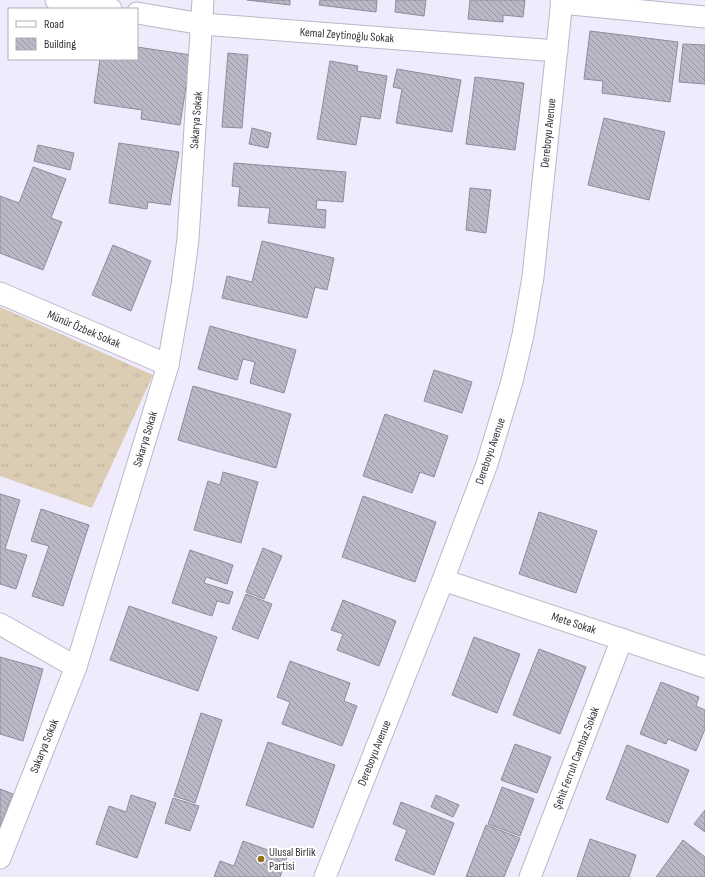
<svg xmlns="http://www.w3.org/2000/svg" width="705" height="877" font-family="'Sofia Sans Condensed',sans-serif">
<style>
.grass{fill:url(#grass-tufts)}
.building{fill:url(#building-back-hatch);stroke:#8f8b9a}
.lines{fill:none;stroke-linecap:round;stroke-linejoin:round}
.minor-casing{stroke:#bbb7c7;stroke-width:23}
.minor{stroke:#fff;stroke-width:21}
.poi-dot{fill:#936f16;stroke:#fff;stroke-width:1.5}
.labels{text-anchor:middle;stroke-width:4;stroke-linejoin:round;paint-order:stroke}
.street-label{font-size:12px;fill:#353339;stroke:#fff}
.poi-label{font-size:12px;fill:#353339;stroke:#fff;text-anchor:start}
</style>
<defs>
<pattern id="grass-tufts" width="24" height="20" patternUnits="userSpaceOnUse"><rect width="24" height="20" fill="#dbcdb3"/><path d="M3 7l-1-3M5 7V3M7 7l1-3M15 17l-1-3M17 17v-4M19 17l1-3" fill="none" stroke="#bdb09b"/></pattern>
<pattern id="building-back-hatch" width="6" height="6" patternUnits="userSpaceOnUse"><rect width="6" height="6" fill="#bbb8c7"/><path d="M-1 5l2 2M0 0l6 6M5-1l2 2" fill="none" stroke="#9996a3"/></pattern>
</defs>
<rect width="100%" height="100%" fill="#efebfc"/>
<polygon class="grass" points="0,307 153,375 92,508 0,476"/>
<g class="building">
<polygon points="247,0 290,0 290,5"/>
<polygon points="320,0 377,0 376,12 319,5"/>
<polygon points="396,0 426,0 424,16 395,12"/>
<polygon points="470,0 525,0 523,17 503,15 503,22 468,19"/>
<polygon points="590,31 678,42 670,102 602,93 603,81 584,79"/>
<polygon points="683,44 705,45 705,84 679,82"/>
<polygon points="137,47 191,55 180,125 141,119 142,110 94,103 100,59 137,59"/>
<polygon points="228,53 248,55 242,128 222,127"/>
<polygon points="330,61 358,66 357,71 387,76 380,119 361,116 356,145 317,139"/>
<polygon points="397,69 461,80 452,132 396,123 402,89 393,87"/>
<polygon points="475,77 524,83 515,150 466,144"/>
<polygon points="604,118 665,132 649,200 588,185"/>
<polygon points="252,128 271,133 268,148 249,144"/>
<polygon points="119,143 179,152 170,205 148,202 147,209 109,203"/>
<polygon points="38,145 74,153 70,170 34,161"/>
<polygon points="234,163 346,172 343,202 317,200 316,209 326,210 325,228 268,223 270,208 238,206 240,187 232,186"/>
<polygon points="33,167 66,179 51,218 62,222 43,270 0,253 0,196 19,203"/>
<polygon points="470,188 491,190 486,233 466,230"/>
<polygon points="262,241 334,258 327,290 315,287 307,318 222,298 227,276 252,282"/>
<polygon points="113,245 151,261 131,311 92,295"/>
<polygon points="210,326 296,350 284,393 250,383 255,362 243,359 237,380 198,369"/>
<polygon points="434,370 472,382 462,413 424,401"/>
<polygon points="193,386 291,414 276,468 178,440"/>
<polygon points="385,414 448,436 434,477 420,472 412,493 363,476"/>
<polygon points="223,472 258,482 241,543 194,530 208,481 220,485"/>
<polygon points="0,494 20,500 5,549 27,555 16,589 0,584"/>
<polygon points="363,496 436,522 415,582 342,557"/>
<polygon points="41,509 89,525 63,606 32,596 49,546 31,541"/>
<polygon points="539,512 597,531 576,593 519,574"/>
<polygon points="263,548 282,556 264,599 246,592"/>
<polygon points="190,550 233,565 227,584 206,577 204,583 233,592 229,604 217,601 212,616 172,603"/>
<polygon points="246,594 272,604 258,639 232,629"/>
<polygon points="343,600 396,621 379,666 337,650 343,634 331,630"/>
<polygon points="129,606 217,637 198,691 110,660"/>
<polygon points="474,637 520,654 497,713 452,695"/>
<polygon points="539,649 586,667 560,734 513,715"/>
<polygon points="0,657 43,669 23,741 0,734"/>
<polygon points="290,661 350,683 344,701 357,706 342,746 282,724 290,702 277,697"/>
<polygon points="661,682 699,697 696,706 705,710 705,729 696,751 668,739 666,744 640,734"/>
<polygon points="201,713 222,720 195,803 174,796"/>
<polygon points="268,742 335,765 313,828 246,805"/>
<polygon points="515,744 551,757 537,793 501,780"/>
<polygon points="627,745 689,770 668,823 606,799"/>
<polygon points="502,787 534,799 520,836 488,824"/>
<polygon points="0,789 13,794 0,827"/>
<polygon points="131,795 156,803 137,858 96,844 109,806 126,812"/>
<polygon points="436,795 459,805 453,817 431,807"/>
<polygon points="173,798 199,806 190,831 165,823"/>
<polygon points="401,802 454,823 434,875 395,860 407,830 393,824"/>
<polygon points="705,810 705,832 694,824"/>
<polygon points="486,825 520,838 504,877 466,877"/>
<polygon points="590,839 636,855 629,877 577,877"/>
<polygon points="683,840 705,857 705,877 656,877"/>
<polygon points="243,841 287,857 280,877 214,877 220,861 234,866"/>
</g>
<g class="lines">
<g class="minor-casing">
<g id="minor">
<polyline points="56,0 111,9"/>
<polyline points="561,3 705,17"/>
<polyline points="137,13 202,24 557,51"/>
<polyline points="0,293 168,365"/>
<polyline points="443,580 705,667"/>
<polyline points="0,624 76,667"/>
<polyline points="0,858 76,667 168,365 182,285 188,239 203,0"/>
<polyline points="325,877 443,580 487,464 512,381 523,335 533,277 562,0"/>
<polyline points="530,877 622,639"/>
</g>
</g>
<use href="#minor" class="minor"/>
</g>
<circle class="poi-dot" cx="261" cy="859" r="4"/>
<g class="labels">
<g class="street-label">
<text transform="translate(347 35) rotate(4)" y="4">Kemal Zeytinoğlu Sokak</text>
<text transform="translate(196 120) rotate(-86)" y="4">Sakarya Sokak</text>
<text transform="translate(548 133) rotate(-84)" y="4">Dereboyu Avenue</text>
<text transform="translate(84 329) rotate(23)" y="4">Münür Özbek Sokak</text>
<text transform="translate(145 439) rotate(-73)" y="4">Sakarya Sokak</text>
<text transform="translate(490 451) rotate(-71)" y="4">Dereboyu Avenue</text>
<text transform="translate(574 623) rotate(18)" y="4">Mete Sokak</text>
<text transform="translate(44 746) rotate(-68)" y="4">Sakarya Sokak</text>
<text transform="translate(374 753) rotate(-68)" y="4">Dereboyu Avenue</text>
<text transform="translate(576 758) rotate(-69)" y="4">Şehit Ferruh Cambaz Sokak</text>
</g>
<g class="poi-label">
<text x="269" y="856">Ulusal Birlik<tspan x="269" dy="14">Partisi</tspan></text>
</g>
</g>
<rect x="8" y="8" width="130" height="52" fill="#ffffff" stroke="#aeadb0"/>
<rect x="16" y="21" width="20" height="6" fill="#ffffff" stroke="#aeadb0"/>
<text x="44" y="28" font-size="12" fill="#353339">Road</text>
<rect x="16" y="38" width="20" height="12" fill="url(#building-back-hatch)" stroke="#aeadb0"/>
<text x="44" y="48" font-size="12" fill="#353339">Building</text>
</svg>
